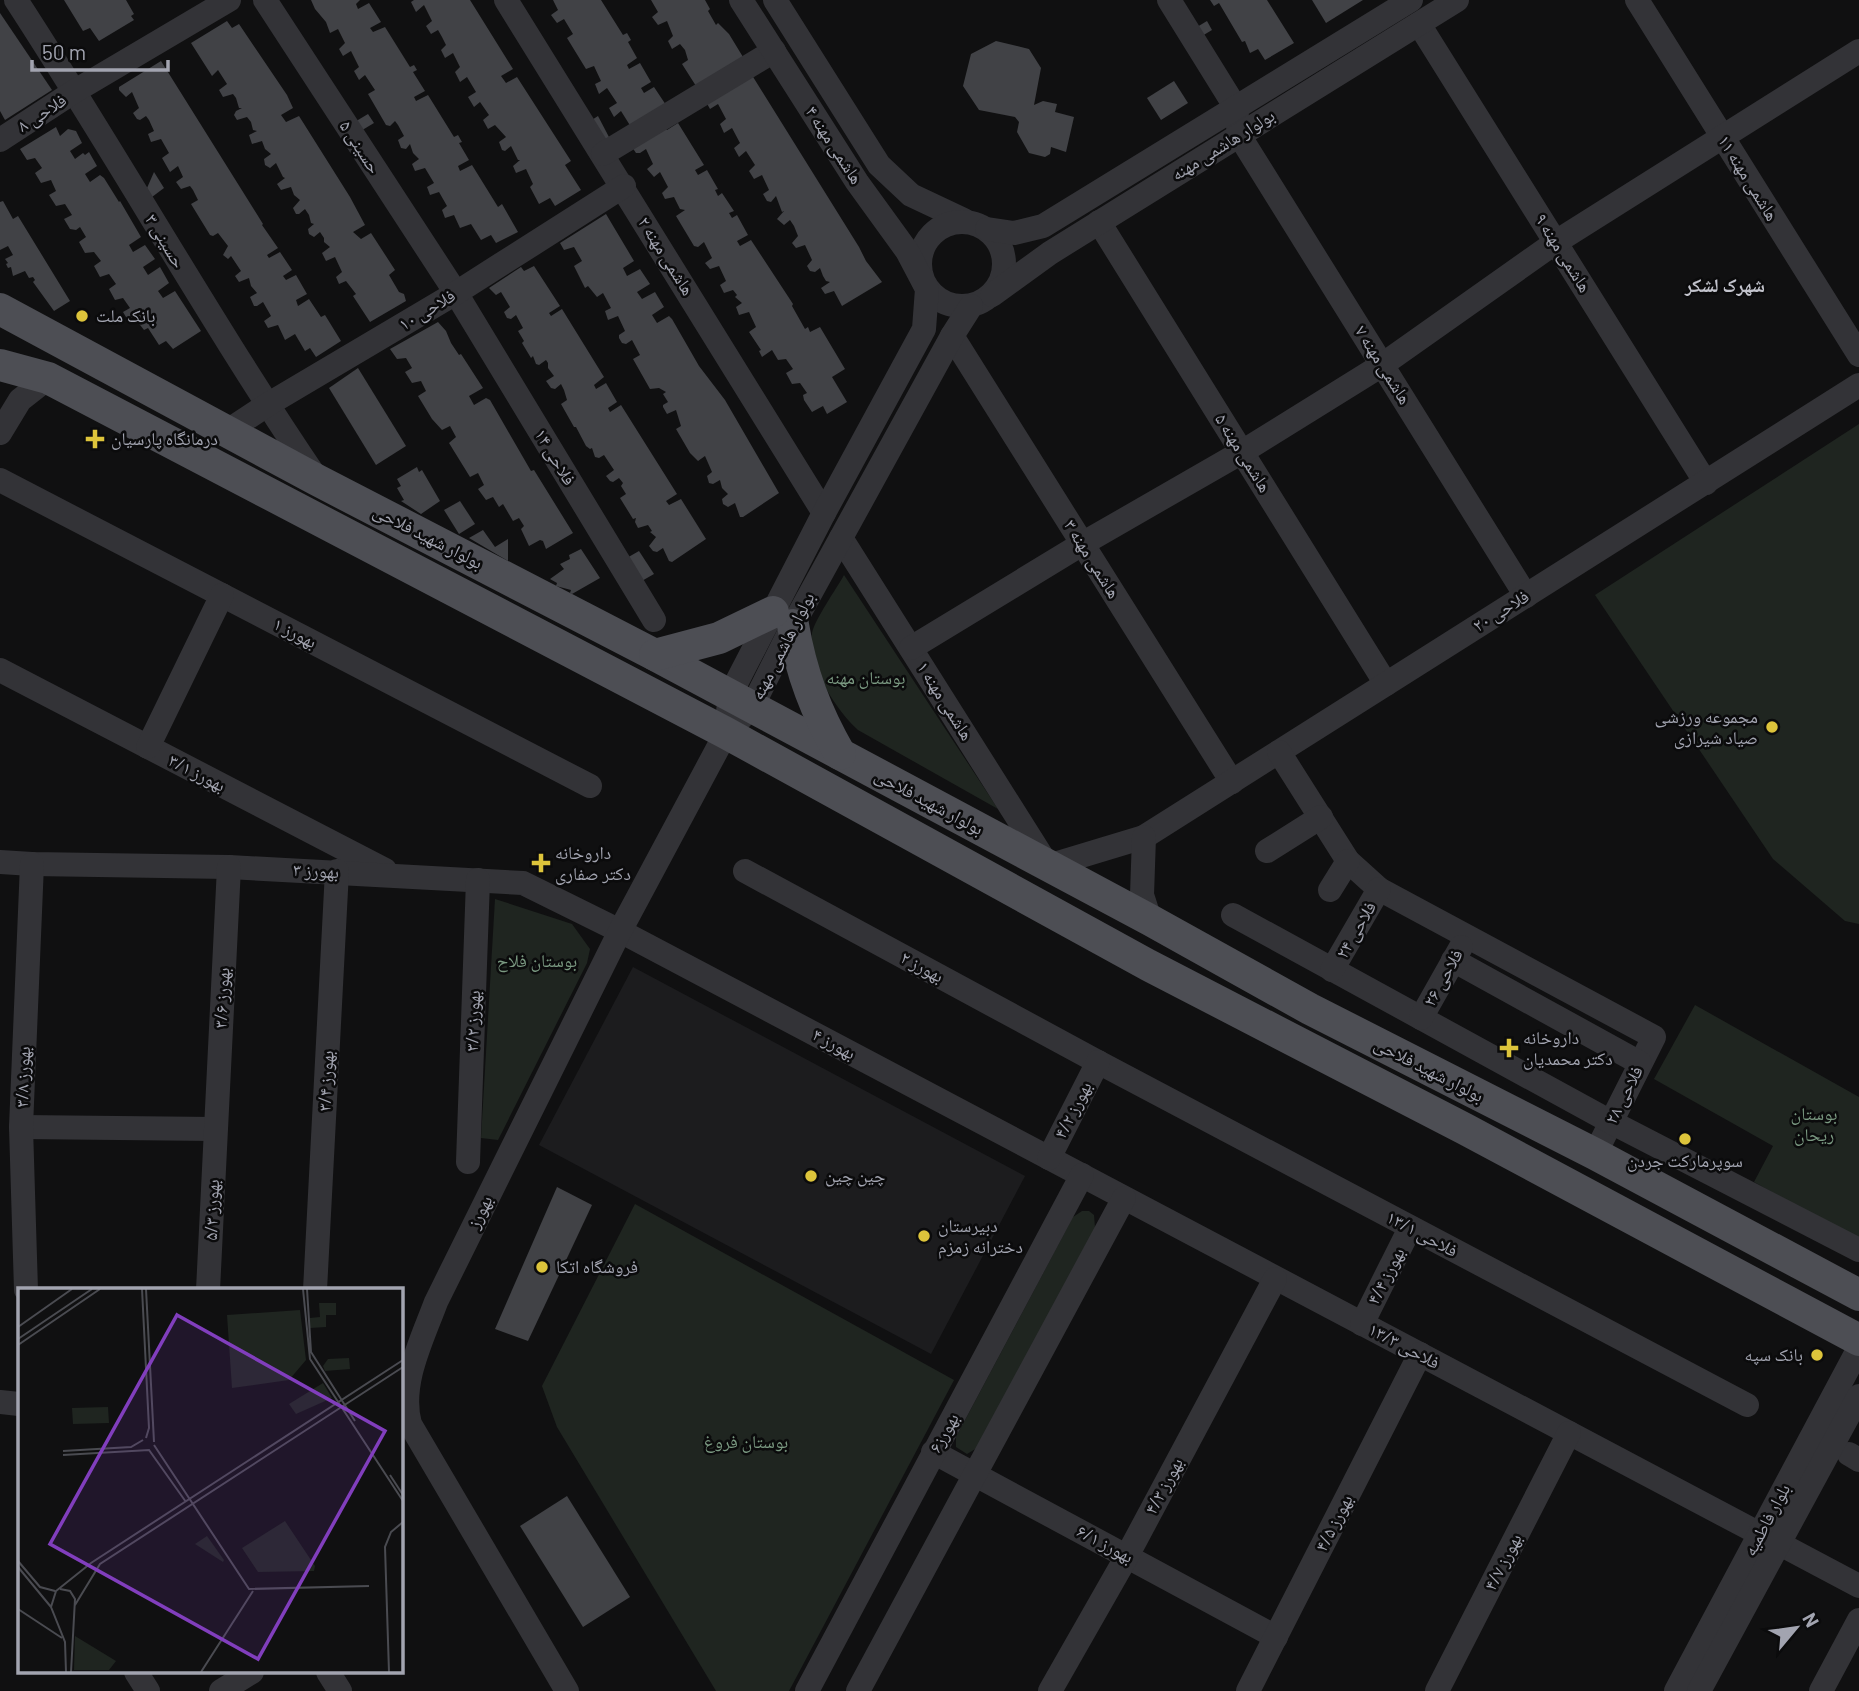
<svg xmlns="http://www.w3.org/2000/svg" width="1859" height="1691" font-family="Barlow,'Noto Naskh Arabic',sans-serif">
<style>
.built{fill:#1c1c1e}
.green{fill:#1f2520}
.building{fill:#414246}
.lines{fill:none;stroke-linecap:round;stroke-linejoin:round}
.minor{stroke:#333337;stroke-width:24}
.major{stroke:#4d4e54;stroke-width:32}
.poi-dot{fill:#ddc43b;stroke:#0b0b0c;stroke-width:2.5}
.labels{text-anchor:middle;stroke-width:5;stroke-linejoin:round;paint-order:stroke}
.street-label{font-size:18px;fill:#a2a4b0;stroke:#0b0b0c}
.poi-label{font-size:18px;fill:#a2a4b0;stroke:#0b0b0c;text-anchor:start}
.park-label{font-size:18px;fill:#7b9a82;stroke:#0b0b0c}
.neighbourhood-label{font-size:19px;font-weight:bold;fill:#c3c4cd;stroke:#0b0b0c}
.inset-road{fill:none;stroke:#4a4b51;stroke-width:2}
.view{fill:#813ebd;fill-opacity:0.15;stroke:#813ebd;stroke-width:3.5}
.inset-edge{fill:none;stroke:#a2a4b0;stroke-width:3.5}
</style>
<rect width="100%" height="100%" fill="#101011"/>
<polygon class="built" points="633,967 1025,1176 931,1354 539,1145"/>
<g class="green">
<polygon points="1859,424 1859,924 1845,921 1773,859 1595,595"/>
<path d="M 844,575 L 998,809 L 858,730 C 836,710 806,664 812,633 C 815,619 837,588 844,575 Z"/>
<polygon points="495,899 572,924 590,949 587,963 498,1140 481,1138"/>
<polygon points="1695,1005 1859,1097 1859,1241 1754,1182 1773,1146 1654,1079"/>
<polygon points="635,1204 954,1380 789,1691 716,1691 557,1427 542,1386"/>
<polygon points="1082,1211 1089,1211 1094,1215 1095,1228 977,1448 967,1454 956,1447 956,1437 1073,1217"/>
</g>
<g class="building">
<polygon points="64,0 126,0 134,14 131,16 134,20 99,41 90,28 83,31"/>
<polygon points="311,0 360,0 356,4 358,9 369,3 381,22 370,28 373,32 385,27 410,67 414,65 417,70 413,72 425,91 414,97 416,101 428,95 454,137 458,135 462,142 459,143 469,160 458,166 460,171 472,165 498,207 502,204 518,232 496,243 491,235 481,240 471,224 460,228 454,215 445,218 442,210 447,206 439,192 430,195 427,187 434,183 425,168 415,171 412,164 419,159 413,153 410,144 406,149 401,148 398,140 404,136 398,125 395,121 390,126 386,125 368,94 375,90 365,75 359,80 354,71 359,67 351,51 343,56 339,49 345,43 338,29 330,33 326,22 315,9"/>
<polygon points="414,0 470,0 513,69 501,76 506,83 517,77 571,161 565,165 581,190 555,206 550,198 539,204 530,187 533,184 526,169 516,173 513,166 520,160 518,160 511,146 505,151 502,150 499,142 506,137 495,125 488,129 483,120 489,115 480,102 474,107 468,97 476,92 467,77 460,82 455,72 460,67 453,53 445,58 441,50 446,45 442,37 438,30 431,34 426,26 432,21 424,5 416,12 411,2"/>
<polygon points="553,0 601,0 623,35 627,33 631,40 628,42 637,58 627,65 629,69 640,63 651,82 641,88 644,93 654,87 666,105 631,127 621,111 614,117 609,108 617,103 607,88 599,94 595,84 601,81 594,66 586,69 567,38 573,34 564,19 557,23 551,15 558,10"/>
<polygon points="651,0 705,0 710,9 708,11 716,25 718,23 729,34 743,57 696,86 682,64 688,60 685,50 680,44 672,49 668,41 673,36 667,21 658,25 652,17 658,12"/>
<polygon points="1210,0 1267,0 1294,43 1265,60 1258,49 1250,53 1245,41 1242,42 1219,3 1214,6"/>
<polygon points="1312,0 1363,0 1326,23"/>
<polygon points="0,13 52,90 5,120 0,111"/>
<polygon points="227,21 232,28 239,24 287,95 293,108 281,115 286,122 299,116 350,197 365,225 353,232 361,239 371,233 395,270 389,275 399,292 404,294 406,301 370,322 353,296 356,294 346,281 339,284 336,277 342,272 335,257 326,261 322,253 330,247 324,242 324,238 320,232 314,237 309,234 308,229 314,224 311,223 309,215 305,209 299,214 296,214 293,208 300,200 294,195 291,187 281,190 277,184 285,178 283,177 276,163 270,168 265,165 264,159 271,154 265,149 262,141 252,144 249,135 257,131 253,130 251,122 247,117 237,120 234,115 236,111 242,108 239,108 236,98 233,94 223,97 219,90 227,84 218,70 212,76 191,43"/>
<polygon points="1207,21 1212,30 1197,39 1192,30"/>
<polygon points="996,41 1029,49 1041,68 1034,105 1043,101 1057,104 1055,112 1074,117 1066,152 1051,147 1050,154 1045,157 1029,153 1017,132 1019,122 1015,117 979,110 963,86 971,54"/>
<polygon points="161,61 263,224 262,225 278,248 267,255 269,258 280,252 292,270 283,276 286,280 296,275 307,294 296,300 298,306 309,299 321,317 325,315 341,341 316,357 310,348 305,351 295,334 285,340 278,325 268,328 264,321 271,316 263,302 257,306 254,306 250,297 257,293 251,286 249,278 239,282 235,276 241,271 231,256 228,259 223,255 228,246 218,233 213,236 210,235 191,204 198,200 193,190 190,186 181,189 176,182 183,177 178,166 170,172 162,158 169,153 161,139 151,142 148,134 154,131 149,120 146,116 140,120 137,119 133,113 139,108 132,92 126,97 119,90 119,87"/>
<polygon points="750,72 859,247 866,261 882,282 842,306 834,291 825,294 821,288 830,282 826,281 823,276 820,268 815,272 810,271 807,266 812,260 805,245 796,248 792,243 798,236 794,226 790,220 784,225 777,219 784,211 782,212 776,196 771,202 767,201 763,194 769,190 762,175 754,179 749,171 755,165 746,151 739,157 734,148 740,143 732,128 724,133 720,124 726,119 718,104 710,109 705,100"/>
<polygon points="1174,81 1188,103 1161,120 1147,98"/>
<polygon points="368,114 374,123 359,132 353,123"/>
<polygon points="598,116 610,139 600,145 587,123"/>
<polygon points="678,123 704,165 695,170 698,175 707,170 718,189 715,190 718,196 722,193 734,211 729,213 732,218 737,215 748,235 737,241 740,246 751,240 793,304 792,306 805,329 808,327 810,332 820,327 845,369 832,377 847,402 827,414 823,406 812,412 804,400 803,395 807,393 800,383 792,384 786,373 793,369 786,359 778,360 772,350 762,357 759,351 761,350 749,332 756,327 749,312 739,315 736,307 742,303 735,297 737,295 733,290 724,293 720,285 726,281 719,266 710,269 705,263 712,258 704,242 698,247 694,246 676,216 685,210 680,209 674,197 665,199 662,193 668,187 660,172 654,177 647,169 653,164 646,149 640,153 636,153 632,147 664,127 667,130"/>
<polygon points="56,127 60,136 68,129 76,131 82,143 70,151 75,159 83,153 85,155 89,152 97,166 85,174 90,182 100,175 104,178 119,202 120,201 141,237 129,245 133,252 145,245 155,259 143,267 148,275 160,267 169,283 158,291 163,298 175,291 201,331 173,349 166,341 159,345 148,328 144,330 137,321 129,322 123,312 130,308 123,298 115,300 109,289 116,284 109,274 100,277 94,266 101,261 94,252 85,253 79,242 86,237 80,227 76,230 70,229 64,219 72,215 65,204 56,206 49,195 56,191 51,180 41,183 35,173 42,168 35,158 27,160 20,149"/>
<polygon points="154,172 164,188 152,197 147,188"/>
<polygon points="3,201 13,219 18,216 70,301 54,311 33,282 35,280 33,277 29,278 25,271 13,276 11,267 8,268 6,264 8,263 5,259 13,255 8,246 0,250 0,202"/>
<polygon points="606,214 634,261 623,268 627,276 640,269 650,284 637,292 642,299 655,292 664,307 652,315 657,323 669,316 672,319 699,366 725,400 779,493 743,517 740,517 735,503 728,507 723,504 722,499 728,494 722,488 720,480 713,484 709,483 707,476 712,472 705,456 698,461 690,453 676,429 681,426 676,410 667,414 663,407 663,405 668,402 663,394 666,392 659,388 650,389 633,359 640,355 632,340 626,344 622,343 619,338 619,335 625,331 618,316 608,320 605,311 611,308 603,293 597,297 588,286 585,288 574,266 582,261 574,247 564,250 560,243"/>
<polygon points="534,266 560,306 549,313 551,316 562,309 604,377 594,385 596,389 606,383 617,402 608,408 610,412 621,405 677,494 666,501 669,505 681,499 706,539 672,562 669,561 663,548 657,552 653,551 649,546 656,537 650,532 652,531 648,525 638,528 635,522 636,518 633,519 620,498 626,494 621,486 623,483 619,478 613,482 610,481 606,476 614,470 604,455 599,458 595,457 592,448 590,449 586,446 576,427 574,427 561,404 567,400 564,390 561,384 555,389 551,388 546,381 554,376 548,368 548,363 546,360 539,365 536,364 533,356 531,358 522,343 524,341 518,331 523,328 516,315 511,319 507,318 504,312 510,307 501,292 496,295 489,288 521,267 524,271"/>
<polygon points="438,322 446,331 451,343 459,355 461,354 483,388 469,396 474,405 486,398 490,400 531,471 534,470 573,533 546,549 543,541 540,540 529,546 521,529 524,526 519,518 513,521 503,504 499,507 493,497 486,500 478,489 484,485 478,473 470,477 449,443 456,437 450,426 442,430 432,419 418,396 426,391 421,381 412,383 405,372 412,368 406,358 397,359 390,349"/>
<polygon points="358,368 406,446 376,465 329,388"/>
<polygon points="417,467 419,472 422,470 440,501 421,514 401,501 404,500 397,488 401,486 397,479"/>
<polygon points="460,501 475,524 459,534 444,510"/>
<polygon points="483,530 495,547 508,539 508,561 469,538"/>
<polygon points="581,549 600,578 572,594 570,593 571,590 556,586 557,583 550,579 564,569 560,564 570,559 569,555"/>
<polygon points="639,551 654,574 640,582 625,559"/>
<polygon points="557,1187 592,1205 528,1341 495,1329"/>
<polygon points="567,1496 630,1597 583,1627 520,1526"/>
</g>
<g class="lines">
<g class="minor">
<path d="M 16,0 C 119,158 211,323 317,479"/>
<polyline points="265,0 456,293 654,620"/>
<polyline points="506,0 824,513"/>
<polyline points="775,0 879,165 911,195 964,220"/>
<polyline points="1169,0 1236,108 1239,135 1526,596"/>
<polyline points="1637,0 1859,355"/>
<polyline points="1419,24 1706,483"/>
<polyline points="0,140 75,91 229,0"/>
<polyline points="603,154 774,51"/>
<circle cx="962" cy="264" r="42"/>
<polyline points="1099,222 1386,684"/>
<polyline points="987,229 1014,233 1043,226 1411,0"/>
<polyline points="992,295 1050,253 1457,0"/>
<polyline points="952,336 1232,782"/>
<polyline points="229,430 267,405 456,293 624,186"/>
<polyline points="0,433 20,400 48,378"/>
<polyline points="0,480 590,786"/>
<polyline points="841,538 1048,866 1144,837 1859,385"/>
<polyline points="911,648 1082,544 1242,452 1382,365 1556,242 1859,51"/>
<polyline points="0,670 385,870"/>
<polyline points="728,712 730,695 824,513 924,329 927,289 907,251 857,182 741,0"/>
<polyline points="148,747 222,595"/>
<polyline points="1279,752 1348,861 1379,889 1654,1037 1595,1154"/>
<polyline points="1144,837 1142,895 1150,920"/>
<polyline points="1267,851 1321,817"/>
<polyline points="0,862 32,864 229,867 523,883 620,931 1760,1534"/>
<polyline points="745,871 1098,1062 1747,1405"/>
<polyline points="1330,890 1348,861"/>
<polyline points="1233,915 1611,1122 1859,1250"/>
<polyline points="1453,960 1640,1063"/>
<polyline points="1332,970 1379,889"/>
<polyline points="1421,1018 1461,947"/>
<polyline points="21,1127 215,1129"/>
<polyline points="1049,1158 1098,1062"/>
<polyline points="468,1162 478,880"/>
<polyline points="26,1290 21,1127 32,864"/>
<polyline points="208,1290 229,867"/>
<polyline points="315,1290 337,871"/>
<polyline points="1362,1324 1410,1228"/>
<polyline points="0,1402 19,1404"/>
<polyline points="933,1452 1276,1637"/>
<polyline points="1849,1454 1859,1460"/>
<polyline points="1778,1543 1859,1586"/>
<polyline points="136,1672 148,1691"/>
<polyline points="328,1672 340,1691"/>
<polyline points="221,1691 252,1672"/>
<path d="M 567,1691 L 410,1424 C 399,1384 422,1340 436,1302 L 620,931 L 726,733 L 752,707 L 793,625 L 952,336 L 971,306"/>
<polyline points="807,1691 1082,1175"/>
<polyline points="858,1691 1124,1198"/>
<polyline points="1050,1691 1127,1556 1275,1279"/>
<polyline points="1248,1691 1420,1354"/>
<polyline points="1437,1691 1569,1433"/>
<polyline points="1676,1691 1859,1348"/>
<polyline points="1699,1691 1859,1396"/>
<polyline points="1821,1691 1859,1620"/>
</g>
<g class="major">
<polyline points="0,309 317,480 655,655 1150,920 1310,1009 1595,1154 1859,1295"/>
<polyline points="0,365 48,378 726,733 1148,965 1465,1129 1859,1340"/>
<path d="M 793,625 C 801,673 816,712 840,754"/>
<polyline points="655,655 719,638 773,612"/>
</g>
</g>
<g class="poi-dot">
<circle cx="82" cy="316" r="7"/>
<path d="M91.5 428.5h7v7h7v7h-7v7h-7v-7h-7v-7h7z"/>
<circle cx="1772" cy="727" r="7"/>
<path d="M537.5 852.5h7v7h7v7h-7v7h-7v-7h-7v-7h7z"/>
<path d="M1505.5 1037.5h7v7h7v7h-7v7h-7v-7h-7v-7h7z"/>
<circle cx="1685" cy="1139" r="7"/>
<circle cx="811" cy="1176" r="7"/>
<circle cx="924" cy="1236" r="7"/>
<circle cx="542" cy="1267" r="7"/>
<circle cx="1817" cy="1355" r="7"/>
</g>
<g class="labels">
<g class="street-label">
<text transform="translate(42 113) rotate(-33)" y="6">فلاحی ۸</text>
<text transform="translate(834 145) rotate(57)" y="6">هاشمی مهنه ۴</text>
<text transform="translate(1223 145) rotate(-32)" y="6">بولوار هاشمی مهنه</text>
<text transform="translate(360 147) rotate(57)" y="6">حسینی ۵</text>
<text transform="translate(1748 178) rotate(58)" y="6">هاشمی مهنه ۱۱</text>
<text transform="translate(165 241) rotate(59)" y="6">حسینی ۳</text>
<text transform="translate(1563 253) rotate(58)" y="6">هاشمی مهنه ۹</text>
<text transform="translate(666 256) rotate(58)" y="6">هاشمی مهنه ۲</text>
<text transform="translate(427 310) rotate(-31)" y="6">فلاحی ۱۰</text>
<text transform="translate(1383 365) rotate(58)" y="6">هاشمی مهنه ۷</text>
<text transform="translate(1243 453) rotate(58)" y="6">هاشمی مهنه ۵</text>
<text transform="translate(555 457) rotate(59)" y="6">فلاحی ۱۴</text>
<text transform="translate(428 537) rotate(27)" y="6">بولوار شهید فلاحی</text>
<text transform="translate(1092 559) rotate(58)" y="6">هاشمی مهنه ۳</text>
<text transform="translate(1501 611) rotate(-32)" y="6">فلاحی ۲۰</text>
<text transform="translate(295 633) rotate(27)" y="6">بهورز ۱</text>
<text transform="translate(783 646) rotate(-63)" y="6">بولوار هاشمی مهنه</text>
<text transform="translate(945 701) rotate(58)" y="6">هاشمی مهنه ۱</text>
<text transform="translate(197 773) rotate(27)" y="6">بهورز ۳/۱</text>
<text transform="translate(929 802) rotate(28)" y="6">بولوار شهید فلاحی</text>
<text transform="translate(316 871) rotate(3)" y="6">بهورز ۳</text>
<text transform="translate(1356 930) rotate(-60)" y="6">فلاحی ۲۴</text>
<text transform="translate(922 967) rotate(28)" y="6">بهورز ۲</text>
<text transform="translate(1443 978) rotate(-61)" y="6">فلاحی ۲۶</text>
<text transform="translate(222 998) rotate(-87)" y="6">بهورز ۳/۶</text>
<text transform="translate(473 1021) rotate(-88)" y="6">بهورز ۳/۲</text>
<text transform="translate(834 1044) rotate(28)" y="6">بهورز ۴</text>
<text transform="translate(1429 1070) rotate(27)" y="6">بولوار شهید فلاحی</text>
<text transform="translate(23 1077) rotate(-88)" y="6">بهورز ۳/۸</text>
<text transform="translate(326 1081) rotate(-87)" y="6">بهورز ۳/۴</text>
<text transform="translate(1624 1095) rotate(-63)" y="6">فلاحی ۲۸</text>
<text transform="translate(1073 1110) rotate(-63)" y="6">بهورز ۴/۲</text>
<text transform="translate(212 1210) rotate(-88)" y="6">بهورز ۵/۳</text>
<text transform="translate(480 1212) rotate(-64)" y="6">بهورز</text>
<text transform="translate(1422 1234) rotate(28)" y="6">فلاحی ۱۳/۱</text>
<text transform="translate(1386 1276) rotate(-63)" y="6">بهورز ۴/۴</text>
<text transform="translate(1404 1346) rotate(28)" y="6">فلاحی ۱۳/۳</text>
<text transform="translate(944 1433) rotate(-61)" y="6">بهورز۶</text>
<text transform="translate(1164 1486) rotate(-62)" y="6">بهورز ۴/۳</text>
<text transform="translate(1767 1520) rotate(-62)" y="6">بلوار فاطمیه</text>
<text transform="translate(1334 1523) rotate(-63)" y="6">بهورز ۴/۵</text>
<text transform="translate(1105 1544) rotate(28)" y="6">بهورز ۶/۱</text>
<text transform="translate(1503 1562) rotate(-63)" y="6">بهورز ۴/۷</text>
</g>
<g class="poi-label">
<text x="96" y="322">بانک ملت</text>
<text x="111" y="445">درمانگاه پارسیان</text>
<text x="1758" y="723" text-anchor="end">مجموعه ورزشی<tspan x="1758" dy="21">صیاد شیرازی</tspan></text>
<text x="555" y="859">داروخانه<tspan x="555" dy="21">دکتر صفاری</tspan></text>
<text x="1523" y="1044">داروخانه<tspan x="1523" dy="21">دکتر محمدیان</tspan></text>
<text x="1685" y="1167" text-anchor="middle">سوپرمارکت جردن</text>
<text x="825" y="1182">چین چین</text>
<text x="938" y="1232">دبیرستان<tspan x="938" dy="21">دخترانه زمزم</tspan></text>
<text x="556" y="1273">فروشگاه اتکا</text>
<text x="1803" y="1361" text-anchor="end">بانک سپه</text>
</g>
<g class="park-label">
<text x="866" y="684">بوستان مهنه</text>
<text x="537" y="967">بوستان فلاح</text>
<text x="1814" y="1120">بوستان<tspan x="1814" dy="21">ریحان</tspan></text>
<text x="746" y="1448">بوستان فروغ</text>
</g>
<g class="neighbourhood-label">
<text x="1725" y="292">شهرک لشکر</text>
</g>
</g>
<g transform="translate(18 1288)">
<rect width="385" height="385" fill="#101011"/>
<path d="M 301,15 L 318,15 L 318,27 L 308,27 L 308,39 L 292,40 L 292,30 L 302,29 ZM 282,22 L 288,72 L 271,92 L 214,100 L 209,27 ZM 331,70 L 332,81 L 307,83 L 305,78 L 310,71 ZM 305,95 L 314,110 L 278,126 L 271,116 ZM 90,119 L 91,135 L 55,136 L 54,120 ZM 267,233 L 297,278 L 296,283 L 240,284 L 224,260 ZM 189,248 L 206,272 L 205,274 L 177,256 ZM 57,348 L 98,373 L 91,382 L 56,382 Z" fill="#1f2520"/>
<path class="inset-road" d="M 124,1 L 131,140 L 128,150M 128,1 L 136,154M 285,1 L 292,71 L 385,213M 289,1 L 293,64 L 337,133M 0,39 L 54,1M 0,51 L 74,1M 0,57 L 82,1M 136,157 L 231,301 L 351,298M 45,163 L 113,159 L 125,152M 45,167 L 131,162 L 168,214M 372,187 L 385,207M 0,273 L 22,299 L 37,303M 0,279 L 33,319M 42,301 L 52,303 L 57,311 L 53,384M 57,317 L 82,276 L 385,79M 0,321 L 44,350M 48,384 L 47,354 L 33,319 L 38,303 L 73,275 L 385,72M 183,384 L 235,303M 371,384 L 367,259 L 373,244 L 385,234"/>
<path class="view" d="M 159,27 L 367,143 L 240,371 L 32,256 Z"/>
<rect width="385" height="385" class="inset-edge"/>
</g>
<g transform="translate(1796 1628) rotate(61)" stroke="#0b0b0c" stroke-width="5" paint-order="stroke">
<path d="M0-5L12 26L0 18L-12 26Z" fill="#a2a4b0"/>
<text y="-10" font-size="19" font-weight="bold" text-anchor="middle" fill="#a2a4b0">N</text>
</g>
<path d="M32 60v10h136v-10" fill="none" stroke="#a2a4b0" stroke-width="3.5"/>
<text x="42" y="60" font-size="21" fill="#a2a4b0" stroke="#0b0b0c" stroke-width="5" paint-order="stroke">50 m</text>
</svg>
